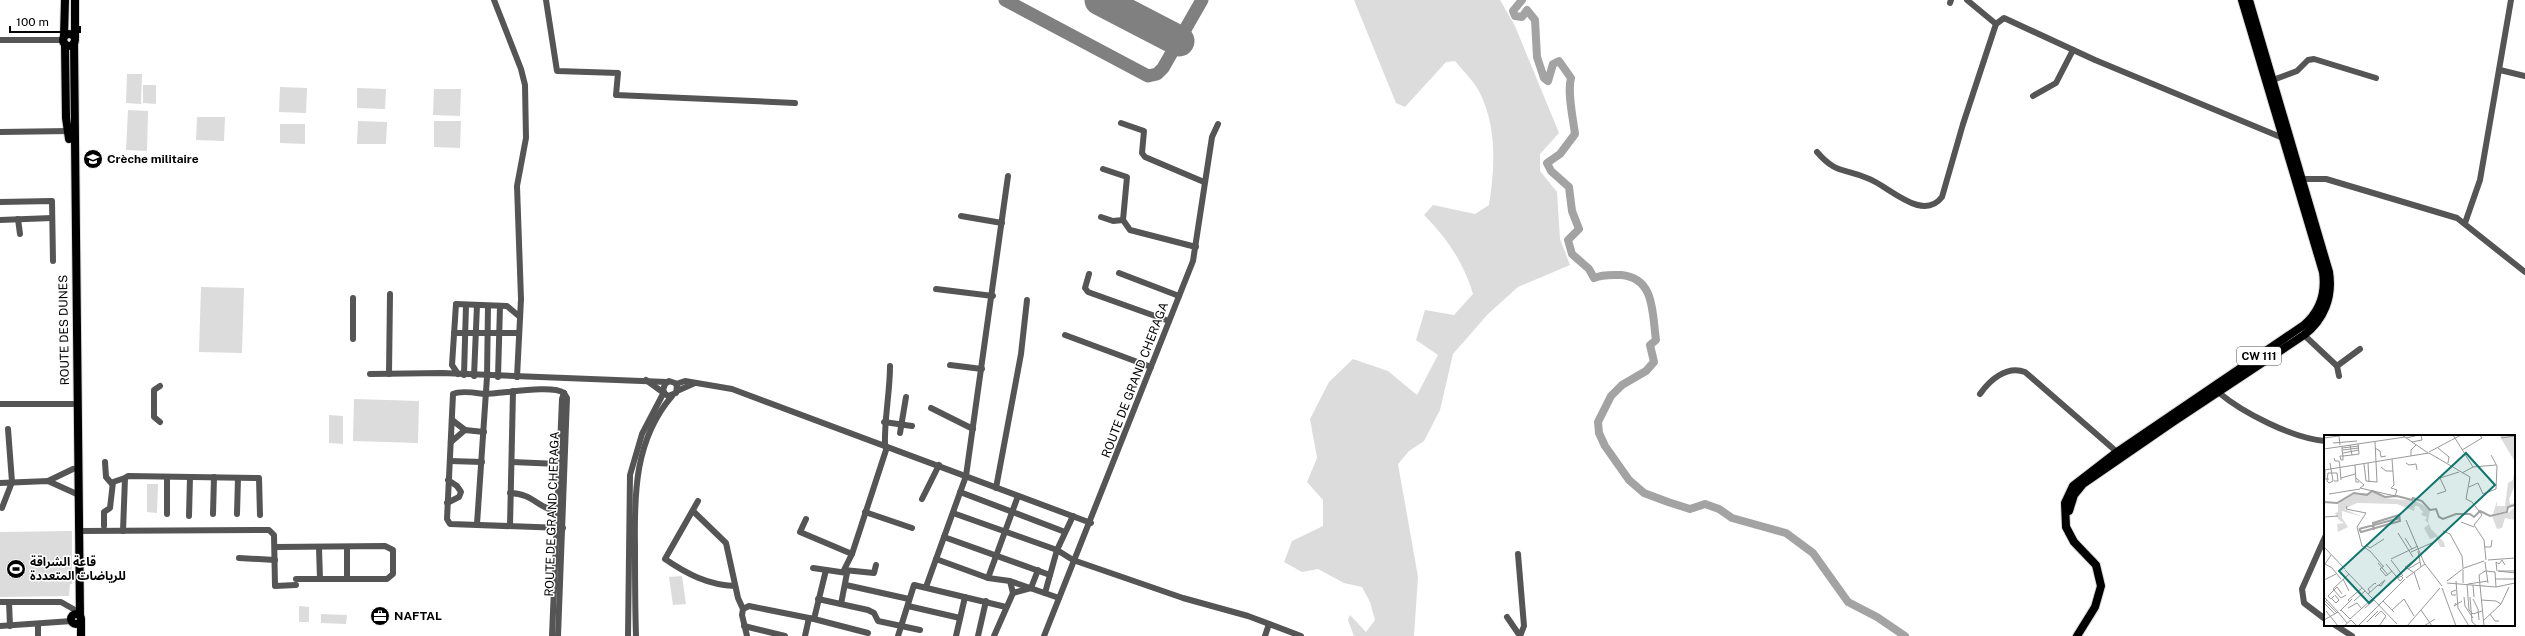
<svg xmlns="http://www.w3.org/2000/svg" width="2525" height="636" font-family="'Public Sans','Noto Sans Arabic',sans-serif">
<style>
.green{fill:#dcdcdc}
.lines{fill:none;stroke-linecap:round;stroke-linejoin:round}
.river{stroke:#a3a3a3;stroke-width:8}
.taxiway{stroke:#808080;stroke-width:13}
.runway{stroke:#808080;stroke-width:31}
.major-casing{stroke:#dbdbdb;stroke-width:10}
.minor{stroke:#555;stroke-width:6}
.major{stroke:#000;stroke-width:8}
.labels{text-anchor:middle;stroke-width:3;stroke-linejoin:round;paint-order:stroke}
.shield{fill:#fff;stroke:#4c4c4c;stroke-width:1}
.shield-label{font-size:11px;font-weight:bold;fill:#000}
.poi-label{font-size:12px;font-weight:bold;fill:#000;stroke:#fff;text-anchor:start}
.street-label{font-size:12px;fill:#000;stroke:#fff}
.inset-river{fill:none;stroke:#a3a3a3;stroke-width:2}
.inset-road{fill:none;stroke:#999;stroke-width:1}
.view{fill:#0f766e;fill-opacity:0.15;stroke:#0f766e;stroke-width:2}
.inset-edge{fill:none;stroke:#000;stroke-width:2}
</style>
<rect width="100%" height="100%" fill="#fff"/>
<g class="green">
<path d="M 1354,0 L 1500,0 L 1515,26 L 1559,133 L 1540,154 L 1540,171 L 1557,192 L 1560,239 L 1570,265 L 1518,287 L 1488,314 L 1453,354 L 1440,410 L 1424,441 L 1409,451 L 1398,464 L 1418,577 L 1414,636 L 1354,636 L 1348,620 L 1350,615 L 1366,632 L 1375,620 L 1370,602 L 1362,587 L 1344,583 L 1318,569 L 1302,572 L 1284,562 L 1292,541 L 1323,526 L 1323,500 L 1307,482 L 1317,458 L 1310,419 L 1329,382 L 1353,359 L 1388,371 L 1417,395 L 1438,355 L 1416,340 L 1425,310 L 1454,315 L 1473,294 C 1464,263 1447,238 1424,215 L 1433,205 L 1475,214 L 1489,205 C 1495,167 1497,128 1480,93 C 1475,82 1463,71 1455,61 L 1446,62 L 1405,107 L 1396,103 Z"/>
<polygon points="127,74 142,74 141,104 126,103"/>
<polygon points="143,85 156,85 156,104 143,103"/>
<polygon points="280,87 307,88 306,113 279,112"/>
<polygon points="357,88 386,89 385,109 357,108"/>
<polygon points="434,89 461,89 460,116 433,115"/>
<polygon points="128,110 148,111 147,151 126,150"/>
<polygon points="197,117 225,117 224,141 196,140"/>
<polygon points="358,121 387,122 386,144 357,144"/>
<polygon points="434,121 461,121 460,148 434,147"/>
<polygon points="280,124 305,124 305,144 280,143"/>
<polygon points="201,287 244,288 242,353 199,352"/>
<polygon points="354,399 419,401 418,443 353,441"/>
<polygon points="329,415 343,416 343,444 329,443"/>
<polygon points="147,484 158,484 157,513 147,512"/>
<polygon points="72,531 72,584 70,584 69,596 0,597 0,532"/>
<polygon points="682,576 686,604 673,605 669,577"/>
<polygon points="299,606 309,607 309,622 299,622"/>
<polygon points="321,614 347,615 346,624 321,623"/>
</g>
<g class="lines">
<path class="river" d="M 1522,0 L 1513,11 L 1515,16 L 1522,17 L 1527,10 L 1535,20 L 1537,57 L 1544,78 L 1548,81 L 1553,64 L 1559,61 L 1571,78 C 1567,92 1573,118 1575,134 L 1560,154 L 1547,163 L 1551,171 L 1569,187 L 1572,211 L 1579,229 L 1568,240 L 1572,254 L 1589,269 L 1594,278 C 1603,274 1611,275 1621,275 C 1655,278 1652,312 1656,340 L 1650,345 L 1654,362 L 1646,371 L 1622,385 L 1611,396 L 1598,422 L 1599,433 L 1605,446 L 1629,480 L 1644,493 L 1668,502 L 1690,509 L 1705,504 L 1719,509 L 1732,518 L 1786,533 L 1813,553 L 1848,602 L 1877,617 L 1905,636"/>
<polyline class="taxiway" points="1005,0 1148,76 1157,74 1163,68 1202,0"/>
<polyline class="runway" points="1100,0 1179,41"/>
<g class="major-casing">
<g id="major">
<circle cx="69" cy="40" r="6"/>
<polyline points="64,37 65,0"/>
<polyline points="75,37 75,0"/>
<polyline points="74,43 80,616"/>
<polyline points="65,44 66,118 69,139"/>
<path d="M 2069,511 L 2074,495 L 2083,484 L 2173,422 L 2304,335 C 2324,320 2333,297 2329,272 L 2249,0"/>
<circle cx="76" cy="619" r="5"/>
<polyline points="81,621 81,636"/>
<path d="M 2077,636 L 2095,607 L 2101,586 L 2096,565 L 2074,542 L 2066,527 L 2065,503 L 2073,486 L 2117,452 L 2304,325 C 2320,311 2326,293 2323,272 L 2242,0"/>
</g>
</g>
<g class="minor">
<polyline points="494,0 521,69 525,85 526,138 517,186 521,299 517,377"/>
<polyline points="546,0 557,71 618,73 616,95 795,103"/>
<polyline points="1967,0 1996,24"/>
<polyline points="1950,3 1951,0"/>
<polyline points="0,40 63,40"/>
<polyline points="2500,70 2525,76"/>
<polyline points="2273,80 2297,71 2308,60 2314,59 2376,78"/>
<polyline points="2033,96 2056,83 2073,50"/>
<polyline points="1121,123 1144,131 1142,153 1145,157 1204,182"/>
<polyline points="0,132 70,131"/>
<path d="M 1817,152 C 1836,174 1843,168 1867,178 C 1888,185 1922,223 1942,197 L 1963,124 L 1996,24 L 2004,18 L 2095,60 L 2283,138"/>
<polyline points="1103,169 1127,177 1123,220 1130,230 1196,247"/>
<polyline points="2297,179 2326,179 2457,218 2525,272"/>
<polyline points="0,202 52,201 53,261"/>
<polyline points="961,216 1002,223"/>
<polyline points="1101,217 1113,221 1123,220"/>
<polyline points="18,219 20,234"/>
<polyline points="0,220 52,218"/>
<polyline points="2465,223 2480,180 2511,0"/>
<polyline points="1119,273 1179,296"/>
<polyline points="1089,274 1085,288 1088,292 1169,321"/>
<polyline points="936,289 993,296"/>
<polyline points="454,333 519,333"/>
<polyline points="1065,335 1151,367"/>
<polyline points="2304,335 2337,366"/>
<polyline points="353,339 353,298"/>
<polyline points="950,365 982,369"/>
<polyline points="370,374 442,373 667,382"/>
<polyline points="389,374 390,294"/>
<polyline points="458,374 452,365 456,304 507,306 520,317"/>
<polyline points="464,375 466,305"/>
<polyline points="474,376 477,305"/>
<polyline points="2339,376 2337,366 2360,349"/>
<polyline points="498,377 500,306"/>
<polyline points="646,380 668,396 676,393 677,386 675,383 669,381 665,384 663,390"/>
<polyline points="676,384 685,381 732,389 1091,523"/>
<polyline points="677,391 695,383"/>
<path d="M 2218,392 C 2243,413 2292,438 2325,441"/>
<path d="M 1980,394 C 1989,381 2006,365 2025,372 L 2117,452"/>
<polyline points="0,404 73,404"/>
<polyline points="931,408 973,429"/>
<polyline points="452,420 465,430 484,432"/>
<polyline points="160,422 154,417 154,390 160,386"/>
<polyline points="884,422 912,426"/>
<polyline points="900,433 906,397"/>
<polyline points="451,442 465,430"/>
<path d="M 885,446 C 884,419 890,393 890,366"/>
<polyline points="450,461 482,462"/>
<polyline points="105,462 106,477 112,484"/>
<polyline points="512,462 559,464"/>
<polyline points="48,481 73,469"/>
<polyline points="0,483 48,481 79,495"/>
<polyline points="996,488 1021,354 1027,300"/>
<polyline points="960,492 1065,532"/>
<path d="M 510,493 C 535,494 536,508 557,511"/>
<polyline points="922,499 939,465"/>
<path d="M 698,501 L 665,559 C 687,574 708,585 735,586"/>
<polyline points="447,503 459,497 461,492 457,486 448,480"/>
<polyline points="2,508 12,482 8,429"/>
<polyline points="693,511 726,543 738,598 743,609"/>
<polyline points="865,512 912,528"/>
<polyline points="953,513 1057,550 1073,560 1183,598 1248,616 1301,636"/>
<polyline points="167,514 167,477"/>
<polyline points="213,514 214,477"/>
<polyline points="237,514 238,478"/>
<polyline points="189,516 190,477"/>
<polyline points="806,519 800,532 852,554"/>
<polyline points="477,524 487,377 488,306"/>
<polyline points="104,526 104,512 110,508 113,482 125,478"/>
<polyline points="510,526 513,391"/>
<path d="M 563,528 L 450,524 L 447,519 L 453,394 C 461,390 476,393 484,394 C 502,394 552,384 564,393"/>
<polyline points="79,531 269,530 274,535 275,586 296,585"/>
<polyline points="123,531 125,478 128,476 259,478 260,515"/>
<polyline points="944,537 1050,575"/>
<polyline points="2325,537 2302,589 2304,603 2325,619"/>
<polyline points="275,547 385,546 393,550 393,574 387,579 296,579"/>
<polyline points="347,547 347,579"/>
<polyline points="319,548 320,579"/>
<polyline points="1518,554 1524,626 1520,636"/>
<polyline points="239,558 275,560"/>
<polyline points="936,559 988,578 1010,581 1013,593"/>
<polyline points="876,565 874,573 844,570 852,554 887,447"/>
<polyline points="813,568 847,573 841,604"/>
<polyline points="988,578 1018,496"/>
<polyline points="1010,581 1059,598"/>
<polyline points="846,585 909,599"/>
<polyline points="926,587 966,476 1008,176"/>
<polyline points="1045,593 1057,550 1073,516"/>
<polyline points="818,599 868,610 874,613 878,621 920,630"/>
<polyline points="0,602 9,602 10,626"/>
<polyline points="9,602 61,602 75,610"/>
<polyline points="908,606 960,618"/>
<polyline points="1507,617 1520,636"/>
<polyline points="814,619 826,570"/>
<polyline points="38,625 38,636"/>
<polyline points="2335,625 2352,636"/>
<polyline points="0,626 72,621"/>
<polyline points="744,626 785,636"/>
<polyline points="552,636 562,399 564,393"/>
<polyline points="558,636 567,398 564,393"/>
<polyline points="628,636 630,475 642,434 664,392"/>
<path d="M 636,636 C 635,606 635,577 635,547 C 634,493 635,439 672,396"/>
<polyline points="747,636 742,615 743,609 749,606 814,619 868,633"/>
<polyline points="805,636 809,618"/>
<polyline points="898,636 914,585 1006,607"/>
<polyline points="956,636 965,597"/>
<polyline points="978,636 986,601"/>
<polyline points="994,636 1013,593 1031,588 1038,570"/>
<polyline points="1044,636 1193,261 1212,137 1218,124"/>
<polyline points="1265,636 1269,624"/>
</g>
<use href="#major" class="major"/>
</g>
<defs>
<g id="school-disc" transform="scale(1)"><circle r="9.5" fill="#000" stroke="#fff"/><path d="M0-5L7-2L0 1L-7-2ZM-4 1L0 2.5L4 1V4Q0 6-4 4Z" fill="#fff"/></g>
<g id="stadium-disc" transform="scale(1)"><circle r="9.5" fill="#000" stroke="#fff"/><path d="M0-5a6.5 5 0 1 0 0 10a6.5 5 0 1 0 0-10ZM-3.5-1.8h7v3.6h-7Z" fill="#fff"/></g>
<g id="office-disc" transform="scale(1)"><circle r="9.5" fill="#000" stroke="#fff"/><path d="M-6-3h4V-5.5h4V-3h4V5H-6ZM-1-4.5V-3h2v-1.5ZM-6 0V1H6V0Z" fill="#fff"/></g>
</defs>
<g fill-rule="evenodd">
<use href="#school-disc" x="93" y="159"/>
<use href="#stadium-disc" x="16" y="569"/>
<use href="#office-disc" x="380" y="616"/>
</g>
<g class="labels">
<rect class="shield" x="2237" y="347" width="44" height="18" rx="3"/>
<g class="shield-label">
<text x="2259" y="360">CW 111</text>
</g>
<g class="poi-label">
<text x="107" y="163">Crèche militaire</text>
<text x="30" y="566">قاعة الشراقة<tspan x="30" dy="14">للرياضات المتعددة</tspan></text>
<text x="394" y="620">NAFTAL</text>
</g>
<g class="street-label">
<text transform="translate(64 330) rotate(-91)" y="4">ROUTE DES DUNES</text>
<text transform="translate(1135 380) rotate(-69)" y="4">ROUTE DE GRAND CHERAGA</text>
<text transform="translate(552 514) rotate(-88)" y="4">ROUTE DE GRAND CHERAGA</text>
</g>
</g>
<g transform="translate(2324 435)">
<rect width="191" height="191" fill="#fff"/>
<path d="M 175,0 L 191,0 L 191,27 L 178,5 ZM 190,37 L 191,37 L 191,50 L 185,64 L 186,69 L 191,68 L 191,70 L 184,72 L 182,76 L 169,79 L 173,66 L 173,71 L 181,71 L 184,48 L 189,45 ZM 32,58 L 52,58 L 61,63 L 91,66 L 99,70 L 106,76 L 104,86 L 107,94 L 120,107 L 121,112 L 116,112 L 112,102 L 106,104 L 100,93 L 105,89 L 101,85 L 103,82 L 97,80 L 99,77 L 94,71 L 91,71 L 90,76 L 73,69 L 33,68 L 20,74 L 39,82 L 18,76 L 18,83 L 24,92 L 14,97 L 13,89 L 20,88 L 15,85 L 11,78 L 14,77 L 14,69 L 7,67 L 13,68 ZM 191,72 L 191,85 L 181,83 L 178,93 L 173,94 L 168,81 L 184,78 Z" fill="#dcdcdc"/>
<path class="inset-river" d="M 0,67 L 13,68 L 30,58 L 43,60 L 48,56 L 61,62 L 73,61 L 88,65 L 89,63 L 98,66 L 106,75 L 112,74 L 115,82 L 119,84 L 132,79 L 146,79 L 150,82 L 156,76 L 166,81 L 183,77 L 184,72 L 191,70M 35,94 L 37,97 L 76,86 L 75,79M 35,94 L 76,83M 50,95 L 49,88 L 75,80"/>
<path class="inset-road" d="M 78,0 L 104,18M 129,0 L 149,32M 0,3 L 15,1 L 16,10M 82,3 L 95,0M 177,3 L 191,1M 88,7 L 98,5 L 97,0M 9,8 L 33,6M 18,12 L 18,15 L 19,21 L 19,25 L 17,25 L 16,21 L 19,21M 18,13 L 35,11M 51,13 L 56,16 L 57,22 L 62,21M 114,13 L 125,22 L 124,28M 0,14 L 81,2M 18,15 L 35,13M 138,15 L 158,3 L 156,0M 105,17 L 137,0M 19,18 L 35,15M 105,18 L 146,42 L 142,64 L 148,67 L 158,80 L 150,90 L 160,105 L 162,125M 28,20 L 35,19 L 34,9M 19,21 L 28,20 L 26,10M 87,21 L 87,15 L 92,10M 10,23 L 11,26 L 15,26 L 16,32M 6,28 L 9,46M 44,28 L 45,47M 82,28 L 85,30 L 92,29 L 93,35M 40,29 L 42,46 L 53,47 L 51,7M 31,30 L 32,47 L 35,47M 57,32 L 62,36 L 69,36M 16,33 L 17,45M 0,35 L 105,18M 1,35 L 1,44 L 5,44M 138,38 L 149,32 L 172,30M 17,43 L 31,39M 32,43 L 40,50 L 36,53 L 71,61 L 73,55 L 67,53 L 70,50 L 68,24M 9,46 L 5,48 L 3,46 L 4,38 L 13,38 L 14,46 L 10,46M 145,52 L 154,48 L 159,59 L 172,54 L 173,31 L 167,20M 5,59 L 36,54M 113,59 L 122,56 L 116,43 L 135,37M 23,71 L 22,74 L 42,78 L 33,92 L 38,111 L 46,116 L 59,131M 0,82 L 14,81M 82,85 L 101,130M 137,87 L 150,92M 119,96 L 126,99 L 138,121 L 139,133M 74,98 L 89,122M 81,103 L 88,114M 42,110 L 46,113 L 60,104M 0,112 L 21,134M 161,112 L 167,112 L 168,105M 94,116 L 97,132M 87,117 L 110,107M 7,120 L 1,129 L 8,133 L 17,144M 67,124 L 94,111M 67,125 L 79,141M 164,125 L 191,123M 88,127 L 81,132 L 89,137M 161,127 L 164,148M 54,128 L 64,140M 62,129 L 76,146 L 79,143 L 77,141 L 74,143M 60,131 L 56,134 L 62,141 L 68,136M 84,134 L 96,127M 21,135 L 48,163M 173,136 L 172,127 L 175,129 L 178,125 L 181,130M 174,136 L 191,136M 174,136 L 191,138M 90,137 L 96,155M 82,143 L 101,129 L 118,151M 19,144 L 25,156M 172,144 L 191,144M 0,145 L 12,139M 123,146 L 140,133 L 160,126M 132,146 L 134,173 L 145,191M 123,148 L 172,152 L 191,148M 139,148 L 139,135M 143,149 L 145,175 L 149,179 L 158,176M 144,149 L 164,146M 55,150 L 61,145 L 57,151M 149,150 L 150,162M 118,153 L 132,191M 132,155 L 127,157 L 128,160 L 132,160M 46,157 L 44,154 L 51,148 L 52,149M 44,159 L 54,150 L 57,151M 22,160 L 17,163 L 9,154 L 25,139M 10,161 L 7,164 L 4,161 L 13,152 L 18,159M 140,162 L 141,171 L 149,183M 146,162 L 148,187 L 153,191M 1,163 L 14,177M 48,163 L 73,189M 8,164 L 12,168 L 15,165 L 11,160M 149,164 L 154,174 L 155,185M 0,165 L 13,178M 3,165 L 0,168 L 11,179M 157,165 L 172,166 L 177,169M 30,166 L 41,156M 59,166 L 70,177M 26,167 L 24,165 L 38,153M 132,168 L 130,171 L 138,166M 55,170 L 81,144M 24,173 L 33,168 L 38,174M 41,173 L 50,165M 17,175 L 26,184 L 48,164M 68,175 L 80,164 L 90,181M 97,175 L 108,191M 2,176 L 14,191M 16,176 L 28,164M 166,179 L 171,186 L 175,186M 51,182 L 57,176 L 62,181M 0,185 L 14,177 L 23,188M 159,186 L 177,169 L 185,152M 43,187 L 54,176M 20,191 L 27,185 L 33,191M 34,191 L 55,170M 55,191 L 62,181M 83,191 L 116,153M 100,191 L 111,184M 160,191 L 155,140 L 161,136 L 171,137 L 172,152"/>
<path class="view" d="M 142,18 L 171,50 L 45,168 L 15,136 Z"/>
<rect width="191" height="191" class="inset-edge"/>
</g>
<path d="M10 26v6h70v-6" fill="none" stroke="#000000" stroke-width="2"/>
<text x="16" y="26" font-size="12" fill="#000000" stroke="#ffffff" stroke-width="3" paint-order="stroke">100 m</text>
</svg>
